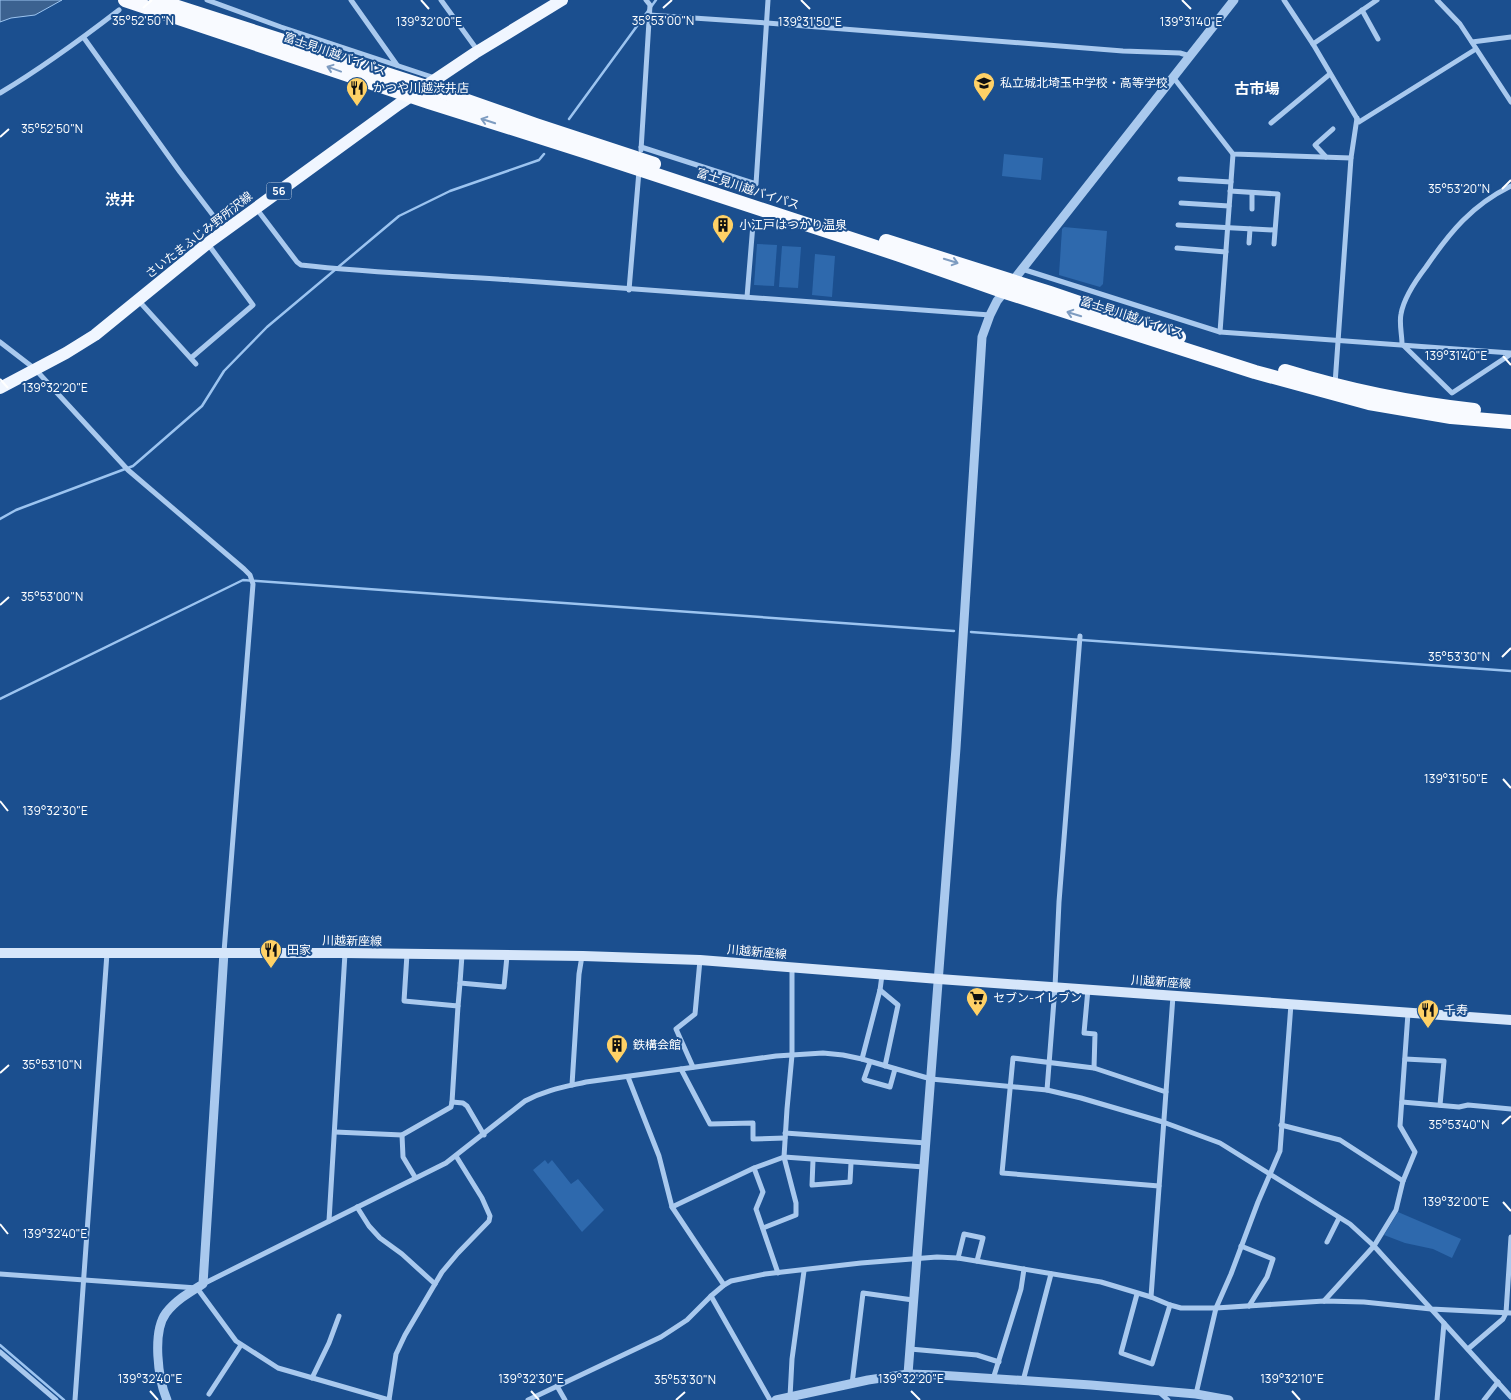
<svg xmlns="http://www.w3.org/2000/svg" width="1511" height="1400" font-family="Manrope,'Noto Sans JP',sans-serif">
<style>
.green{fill:#2e69ad}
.water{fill:#3c6290;stroke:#9cc4f0}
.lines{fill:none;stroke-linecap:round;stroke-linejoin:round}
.stream{stroke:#9cc4f0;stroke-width:2.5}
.minor{stroke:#a9c9ee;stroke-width:5}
.tertiary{stroke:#a9c9ee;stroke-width:9}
.secondary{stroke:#d6e6fa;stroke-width:10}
.primary{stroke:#f0f6ff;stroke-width:12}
.trunk{stroke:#f8faff;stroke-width:14}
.oneway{stroke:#7e9cc1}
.ticks{fill:none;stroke:#fff;stroke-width:2}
.labels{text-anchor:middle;stroke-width:4;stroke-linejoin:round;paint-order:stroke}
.shield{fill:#1b4f8f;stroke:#bbcadd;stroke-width:1}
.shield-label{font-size:11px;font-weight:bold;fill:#fff}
.street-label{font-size:12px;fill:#fff;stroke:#1b4f8f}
.poi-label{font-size:12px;fill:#fff;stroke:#1b4f8f;text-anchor:start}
.quarter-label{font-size:15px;font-weight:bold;fill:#fff;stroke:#1b4f8f}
.ticks-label{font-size:12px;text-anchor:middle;fill:#fff;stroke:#1b4f8f;stroke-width:4;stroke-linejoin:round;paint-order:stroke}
</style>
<rect width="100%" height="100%" fill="#1b4f8f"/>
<g class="green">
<polygon points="1004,154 1043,158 1041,180 1002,176"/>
<polygon points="1064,227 1107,231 1103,284 1100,287 1059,275 1062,229"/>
<polygon points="757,244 777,245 774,286 754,285"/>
<polygon points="782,246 801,247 798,288 779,287"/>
<polygon points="815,254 835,256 832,297 812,295"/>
<polygon points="545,1160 548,1164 552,1160 571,1184 578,1179 604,1210 582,1232 533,1170"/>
<polygon points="1398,1212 1461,1239 1452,1258 1433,1249 1405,1243 1384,1235"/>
</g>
<polygon class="water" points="0,0 62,0 35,15 11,18 0,22"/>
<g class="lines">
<g class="stream">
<polyline points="569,119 656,0"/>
<polyline points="0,519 16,510 133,466 202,406 224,371 267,327 399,216 450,191 539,160 544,154"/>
<polyline points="971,632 1511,671"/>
<polyline points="0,699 243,580 954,631"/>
<polyline points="0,1345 64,1400"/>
</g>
<g class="minor">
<polyline points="207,0 281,27 435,78"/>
<polyline points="351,0 397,65"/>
<polyline points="441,0 478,51"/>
<polyline points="1284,0 1313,44 1359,122 1476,49"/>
<polyline points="1437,0 1460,24 1511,102"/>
<polyline points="1362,10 1378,39"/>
<polyline points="649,15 767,23 1123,51 1180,53 1190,56"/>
<polyline points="84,38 180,172 225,231"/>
<polyline points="1472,42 1511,37"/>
<polyline points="1313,44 1377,0"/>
<polyline points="1173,77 1233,154 1351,158"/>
<path d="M 0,93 C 42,68 80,40 119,10"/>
<polyline points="1271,123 1330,74"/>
<polyline points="641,147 756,184 768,0"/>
<polyline points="641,150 650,5 646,0"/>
<polyline points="1233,154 1220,332 1511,353"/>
<polyline points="1326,157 1315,145 1333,129"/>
<polyline points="1180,179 1231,182"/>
<path d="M 1511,186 C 1472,205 1450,232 1426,267 C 1416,280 1404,297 1401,314 C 1399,323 1402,335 1402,344 L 1452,393 L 1511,354"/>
<polyline points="1230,191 1278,194 1274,244"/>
<polyline points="1181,203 1229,206"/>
<path d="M 256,208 L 297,262 L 301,265 C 371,273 442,275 512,280 C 671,292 830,303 990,315"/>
<polyline points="1252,209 1252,193"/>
<polyline points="1178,225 1274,230"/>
<polyline points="1249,243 1250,229"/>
<polyline points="1177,248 1226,252"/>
<polyline points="1022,269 1220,332"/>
<polyline points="629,290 639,171"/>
<polyline points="747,297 753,224"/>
<polyline points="138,300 196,364"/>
<polyline points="0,342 35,369 128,470 244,569 250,575 253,584 224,952"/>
<polyline points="191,358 253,305 208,244"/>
<polyline points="1335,384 1351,158 1357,118"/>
<polyline points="407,954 404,1001 458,1006 460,983 504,987 507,956"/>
<polyline points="792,968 792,1055 787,1109 784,1157 924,1167"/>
<polyline points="460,983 462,955"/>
<polyline points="1088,989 1084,1033 1095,1034 1094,1068"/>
<polyline points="880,990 898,1005 885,1066"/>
<polyline points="862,1059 880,990 882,975"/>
<polyline points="1405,1059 1444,1061 1440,1105"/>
<polyline points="870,1062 864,1079 865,1080 890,1087 895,1069"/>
<polyline points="693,1067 676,1029 695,1014 700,960"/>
<polyline points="681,1069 710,1124 753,1123 753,1139 785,1138"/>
<polyline points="628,1077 659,1156 672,1207 724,1285"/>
<polyline points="572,1085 579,974 582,956"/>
<polyline points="1047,1090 1055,987 1059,902 1080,636"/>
<polyline points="452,1102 463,1103 467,1106 484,1135"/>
<polyline points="1402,1102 1459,1107 1468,1105 1511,1109"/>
<polyline points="1281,1125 1340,1140 1403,1181"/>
<polyline points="335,1132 402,1135 451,1107 452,1102 458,1006"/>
<polyline points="785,1133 926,1143"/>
<polyline points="402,1135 403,1157 415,1177"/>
<polyline points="813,1160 812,1185 850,1182 851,1163"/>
<polyline points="754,1168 763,1192 756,1209 778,1273"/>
<polyline points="1159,1186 1002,1173 1013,1058 1094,1068 1166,1092"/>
<polyline points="357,1207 369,1226 380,1238 402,1254 435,1284"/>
<polyline points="672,1207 754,1168 784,1157 796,1203 796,1215 763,1228"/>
<polyline points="329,1221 345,953"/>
<polyline points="1327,1242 1339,1218"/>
<polyline points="1241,1246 1273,1259 1267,1277 1249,1306"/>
<polyline points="958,1258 964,1234 983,1238 977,1261"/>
<polyline points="0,1274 197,1288 236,1341 278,1368 389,1400"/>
<path d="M 203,1284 L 446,1163 L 525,1101 C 545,1090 564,1087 586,1082 L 776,1056 L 823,1053 L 843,1055 L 862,1059 L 931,1079 L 1047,1090 L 1081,1098 L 1163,1122 L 1220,1143 L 1350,1224 L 1374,1246 L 1511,1397"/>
<polyline points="1137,1294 1121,1353 1152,1364 1170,1305"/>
<polyline points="711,1296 770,1400"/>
<polyline points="1151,1297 1173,996"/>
<polyline points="1324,1301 1374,1246 1396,1210 1403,1181 1415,1152 1400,1126 1408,1013"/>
<polyline points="910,1349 977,1355 999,1362"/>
<polyline points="1468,1349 1503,1319 1506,1313 1511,1237"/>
<polyline points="0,1352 56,1400"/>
<polyline points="312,1378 329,1343 339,1316"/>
<polyline points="993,1379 1021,1289 1024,1269"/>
<polyline points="1023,1381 1051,1274"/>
<polyline points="852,1384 863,1293 913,1300"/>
<polyline points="557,1386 565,1400"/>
<polyline points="1159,1392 1168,1400"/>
<polyline points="209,1394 241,1345"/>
<polyline points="1196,1394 1216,1308 1231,1274 1258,1202 1280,1151 1291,1004"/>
<polyline points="790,1397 792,1359 804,1271"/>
<polyline points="75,1400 107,953"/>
<polyline points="389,1400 396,1354 405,1335 442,1272 458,1253 489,1221 490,1216 482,1198 456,1156"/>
<polyline points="528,1400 661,1337 687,1320 711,1296 724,1285 731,1281 765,1274 861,1263 937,1257 958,1258 1101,1282 1151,1297 1170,1305 1181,1308 1216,1308 1324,1301 1364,1302 1431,1309 1511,1313"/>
<polyline points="1437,1400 1444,1323"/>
<polyline points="1484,1400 1498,1382"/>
</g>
<g class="tertiary">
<polyline points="908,1374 956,748 982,337 990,315 997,301 1234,0"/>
<path d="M 167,1400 C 158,1379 152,1332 166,1313 C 176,1300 190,1292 203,1284 L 224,952"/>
<polyline points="776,1400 868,1380 908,1374 938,1375 1091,1385 1196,1394 1229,1400"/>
</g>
<polyline class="secondary" points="0,953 345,953 583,956 700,960 939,979 1511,1020"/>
<polyline class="primary" points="0,388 66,353 95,335 208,243 399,104 475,53 562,0"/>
<g class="trunk">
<polyline points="125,0 429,102 587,152 900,255 999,290 1255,372 1369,403 1451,417 1511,422"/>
<polyline points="156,0 442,92 536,125 654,164"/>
<polyline points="886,241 1050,293 1179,337"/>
<path d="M 1285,371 C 1347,390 1410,403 1474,410"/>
</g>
</g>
<defs><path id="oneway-shaft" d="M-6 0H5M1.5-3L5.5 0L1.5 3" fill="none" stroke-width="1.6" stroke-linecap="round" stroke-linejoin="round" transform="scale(1.25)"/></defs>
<g class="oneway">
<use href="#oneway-shaft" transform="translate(334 69) rotate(-160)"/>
<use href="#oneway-shaft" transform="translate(488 121) rotate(-162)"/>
<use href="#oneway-shaft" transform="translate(951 261) rotate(17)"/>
<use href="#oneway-shaft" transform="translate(1074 314) rotate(-163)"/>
</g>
<path class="ticks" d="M 421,0 L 429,9M 801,0 L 810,9M 1182,0 L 1191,9M 143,8 L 152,0M 663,8 L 672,0M 0,137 L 9,129M 1502,189 L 1511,180M 1503,356 L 1511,365M 0,379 L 8,388M 0,605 L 9,597M 1502,657 L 1511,648M 1503,779 L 1511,788M 0,801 L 8,811M 0,1073 L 9,1065M 1502,1124 L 1511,1116M 1503,1202 L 1511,1211M 0,1224 L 8,1234M 150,1391 L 158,1400M 531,1391 L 539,1400M 911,1391 L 920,1400M 1292,1391 L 1300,1400M 676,1400 L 685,1392"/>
<defs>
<g id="school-pin" transform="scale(1.125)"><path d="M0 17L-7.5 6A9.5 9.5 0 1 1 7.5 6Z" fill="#ffd166" stroke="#1b4f8f"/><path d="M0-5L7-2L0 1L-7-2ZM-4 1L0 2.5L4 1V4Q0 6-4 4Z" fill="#111"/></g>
<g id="restaurant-pin" transform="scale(1.125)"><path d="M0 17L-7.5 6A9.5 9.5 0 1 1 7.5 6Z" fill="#ffd166" stroke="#1b4f8f"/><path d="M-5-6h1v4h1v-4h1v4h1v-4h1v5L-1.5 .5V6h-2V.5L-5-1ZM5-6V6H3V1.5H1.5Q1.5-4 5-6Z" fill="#111"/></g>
<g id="building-pin" transform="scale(1.125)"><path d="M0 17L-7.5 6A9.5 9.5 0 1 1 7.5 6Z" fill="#ffd166" stroke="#1b4f8f"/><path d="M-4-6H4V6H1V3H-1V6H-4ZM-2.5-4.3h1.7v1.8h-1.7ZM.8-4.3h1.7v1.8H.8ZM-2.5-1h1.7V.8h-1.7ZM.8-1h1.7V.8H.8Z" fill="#111"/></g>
<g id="supermarket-pin" transform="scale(1.125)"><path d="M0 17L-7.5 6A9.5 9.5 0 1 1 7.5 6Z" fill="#ffd166" stroke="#1b4f8f"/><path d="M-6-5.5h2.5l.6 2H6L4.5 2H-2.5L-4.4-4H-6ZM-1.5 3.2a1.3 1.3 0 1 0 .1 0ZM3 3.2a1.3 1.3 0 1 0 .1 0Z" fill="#111"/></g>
</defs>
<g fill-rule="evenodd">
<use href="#school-pin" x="984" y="83"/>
<use href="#restaurant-pin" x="357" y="88"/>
<use href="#building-pin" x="723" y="225"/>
<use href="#restaurant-pin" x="271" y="950"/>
<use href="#supermarket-pin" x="977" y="998"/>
<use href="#restaurant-pin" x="1428" y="1010"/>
<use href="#building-pin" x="617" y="1045"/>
</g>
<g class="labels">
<rect class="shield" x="266.5" y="182.5" width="25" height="17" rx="4"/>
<g class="shield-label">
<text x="279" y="195">56</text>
</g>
<g class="street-label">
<text transform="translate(335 54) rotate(19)" y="4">富士見川越バイパス</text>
<text transform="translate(748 189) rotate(18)" y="4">富士見川越バイパス</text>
<text transform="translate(199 235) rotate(-38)" y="4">さいたまふじみ野所沢線</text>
<text transform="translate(1132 317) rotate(18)" y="4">富士見川越バイパス</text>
<text transform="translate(352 941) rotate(1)" y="4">川越新座線</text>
<text transform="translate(757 952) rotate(5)" y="4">川越新座線</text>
<text transform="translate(1161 982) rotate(4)" y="4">川越新座線</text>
</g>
<g class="poi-label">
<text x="1000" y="87">私立城北埼玉中学校・高等学校</text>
<text x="373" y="92">かつや川越渋井店</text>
<text x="739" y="229">小江戸はつかり温泉</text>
<text x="287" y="954">田家</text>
<text x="993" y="1002">セブン-イレブン</text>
<text x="1444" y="1014">千寿</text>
<text x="633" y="1049">鉄構会館</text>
</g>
<g class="quarter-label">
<text x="1257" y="94">古市場</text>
<text x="120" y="205">渋井</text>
</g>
</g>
<g class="ticks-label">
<text x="143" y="25">35°52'50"N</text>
<text x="663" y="25">35°53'00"N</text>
<text x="429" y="26">139°32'00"E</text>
<text x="810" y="26">139°31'50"E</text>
<text x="1191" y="26">139°31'40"E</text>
<text x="52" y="133">35°52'50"N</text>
<text x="1459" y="193">35°53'20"N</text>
<text x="1456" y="360">139°31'40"E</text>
<text x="55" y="392">139°32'20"E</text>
<text x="52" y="601">35°53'00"N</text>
<text x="1459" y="661">35°53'30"N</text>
<text x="1456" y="783">139°31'50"E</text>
<text x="55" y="815">139°32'30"E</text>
<text x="52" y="1069">35°53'10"N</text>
<text x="1459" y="1129">35°53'40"N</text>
<text x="1456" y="1206">139°32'00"E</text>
<text x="55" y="1238">139°32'40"E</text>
<text x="150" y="1383">139°32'40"E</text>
<text x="531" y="1383">139°32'30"E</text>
<text x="911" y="1383">139°32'20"E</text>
<text x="1292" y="1383">139°32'10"E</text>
<text x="685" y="1384">35°53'30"N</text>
</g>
</svg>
